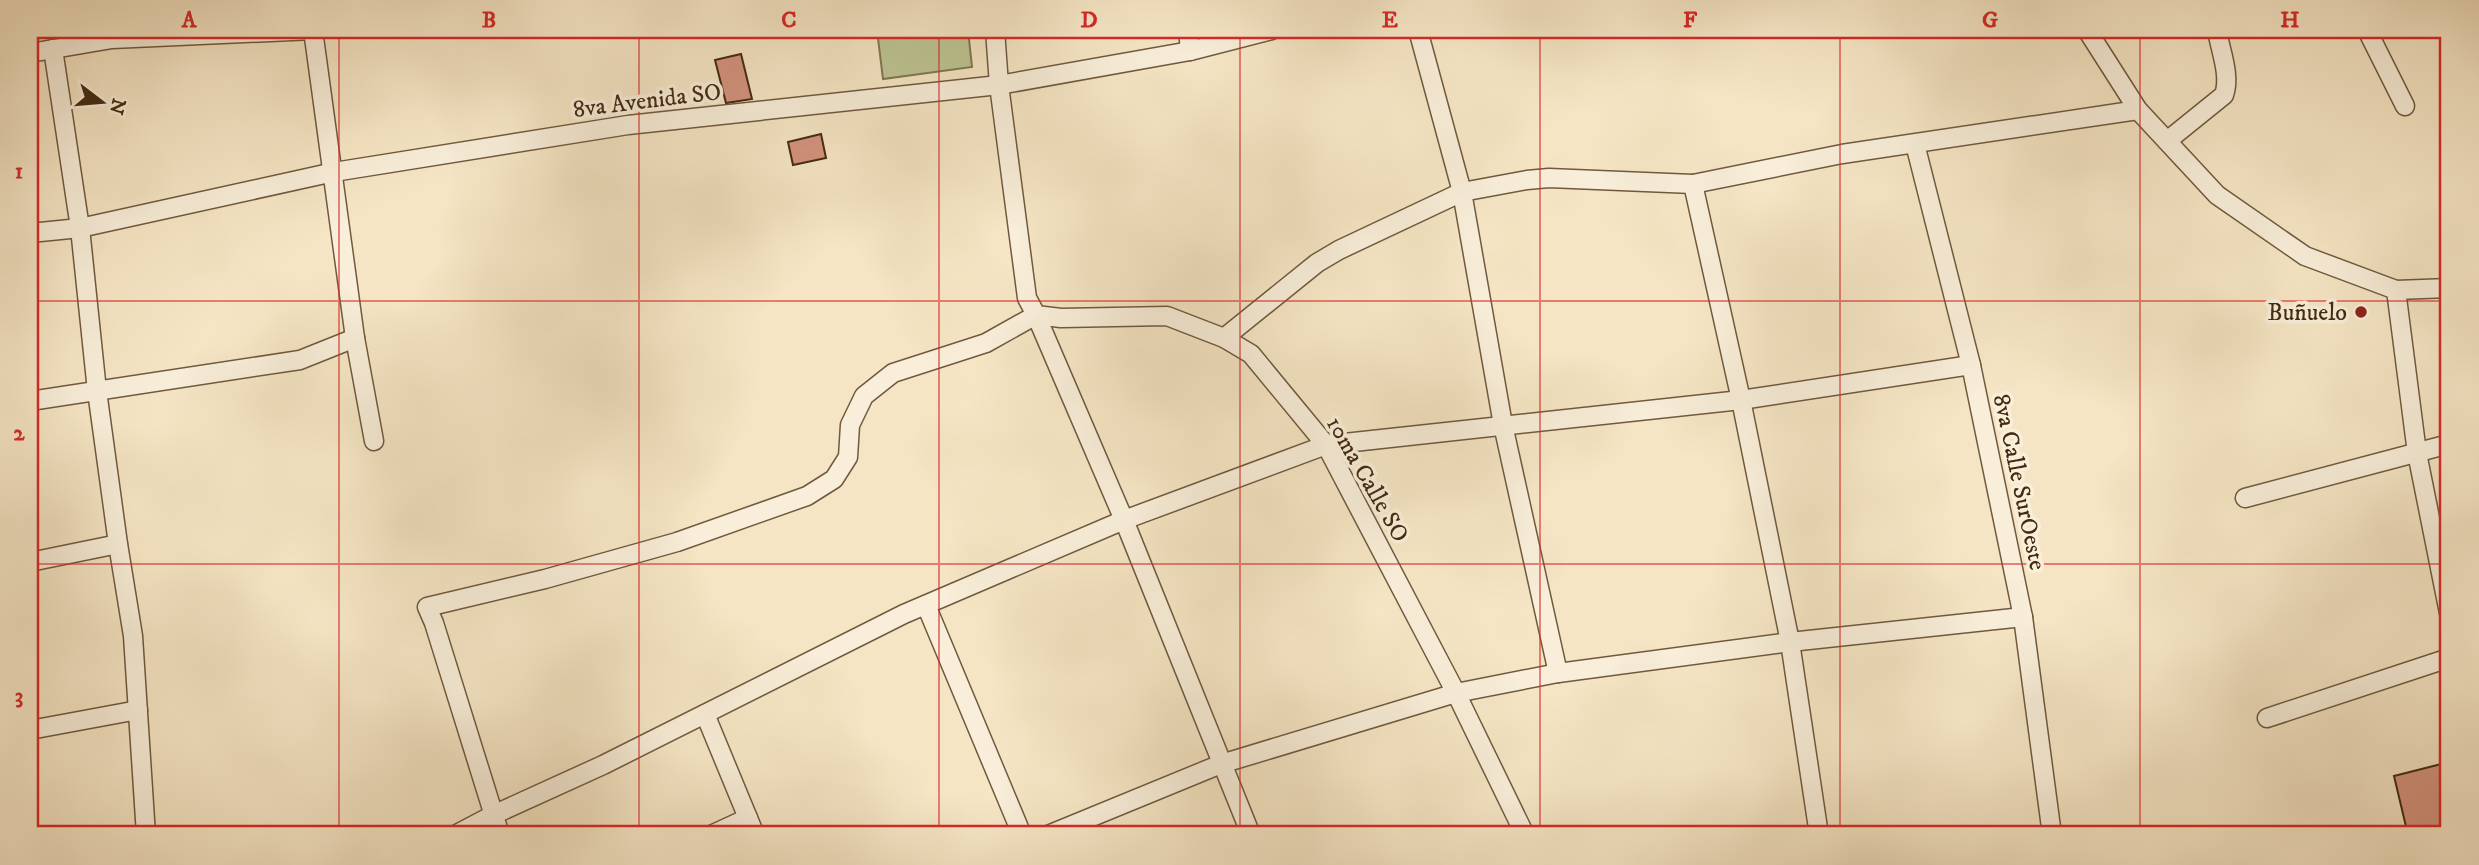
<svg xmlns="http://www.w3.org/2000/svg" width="2479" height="865" font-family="'IM FELL DW Pica',serif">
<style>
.green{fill:#bdc493;stroke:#807752;stroke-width:2}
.building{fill:#d3927d;stroke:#432a11;stroke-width:2}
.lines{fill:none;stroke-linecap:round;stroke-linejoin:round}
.minor-casing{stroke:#70593e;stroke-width:21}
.minor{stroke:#f8eed9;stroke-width:18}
.grid{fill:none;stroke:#d62828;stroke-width:2;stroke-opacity:0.55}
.poi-dot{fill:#8f2418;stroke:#f8eed9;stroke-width:2.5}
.labels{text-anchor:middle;stroke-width:7;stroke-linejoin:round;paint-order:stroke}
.street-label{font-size:24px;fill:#432a11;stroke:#f8eed9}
.poi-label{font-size:24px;fill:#432a11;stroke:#f8eed9;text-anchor:end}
.neatline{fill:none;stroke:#d62828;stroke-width:2.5}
.grid-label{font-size:23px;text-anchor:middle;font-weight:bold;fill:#d62828}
</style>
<rect width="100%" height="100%" fill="#f5e5c4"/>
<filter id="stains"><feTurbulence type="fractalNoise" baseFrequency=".00286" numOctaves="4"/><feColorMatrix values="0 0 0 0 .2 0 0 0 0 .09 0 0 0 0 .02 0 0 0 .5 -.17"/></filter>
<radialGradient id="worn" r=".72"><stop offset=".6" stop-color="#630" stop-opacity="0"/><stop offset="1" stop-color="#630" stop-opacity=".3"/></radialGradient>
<polygon class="green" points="877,30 968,30 972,67 883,79"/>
<g class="building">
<polygon points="741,54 752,99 726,103 715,60"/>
<polygon points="821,134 826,158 793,165 788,142"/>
<polygon points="2449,762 2449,835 2408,835 2394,776"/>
</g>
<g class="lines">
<g class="minor-casing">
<g id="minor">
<polyline points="313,30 355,338 374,441"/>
<polyline points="995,30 999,85 1027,298 1036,315 1061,318 1167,316 1224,338 1251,354 1326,445 1456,693 1525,835"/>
<polyline points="1188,30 1190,51"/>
<polyline points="1418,30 1462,192 1503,425 1558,673"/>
<polyline points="2087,30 2138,110 2217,195 2305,256 2396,290 2449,288"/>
<polyline points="2367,30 2405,106"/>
<polyline points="53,49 80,228 97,391 118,544 133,636 146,835"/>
<polyline points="30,53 112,39 314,30"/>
<path d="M 2167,141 L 2224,95 C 2231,75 2220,50 2217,30"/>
<polyline points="1915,144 1971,365 2023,617 2052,835"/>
<polyline points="1693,184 1741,400 1790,642 1819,835"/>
<polyline points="30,233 80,228 334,172 628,125 999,85 1190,51 1272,30"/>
<polyline points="2396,290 2417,453 2449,613"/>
<polyline points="1224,338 1317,263 1339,250 1462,192 1527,180 1549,178 1693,184 1842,154 2138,110"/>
<polyline points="30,401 300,360 355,338"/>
<polyline points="2245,498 2449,444"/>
<polyline points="30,562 118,544"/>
<polyline points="926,605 1022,835"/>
<polyline points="705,714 755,835"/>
<polyline points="2267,718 2449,658"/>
<polyline points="30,730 138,710"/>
<polyline points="455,835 493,815 603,765 904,614 1124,520 1326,445 1741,400 1971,365"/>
<polyline points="500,835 434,623 427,607 545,579 677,542 807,496 834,479 848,457 850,425 864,396 893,373 986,343 1036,315 1124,520 1251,835"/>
<polyline points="711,835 748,818"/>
<polyline points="1048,835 1221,764 1456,693 1558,673 1790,642 2023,617"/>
</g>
</g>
<use href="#minor" class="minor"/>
</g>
<path class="grid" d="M 339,30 L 339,835M 639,30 L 639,835M 939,30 L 939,835M 1240,30 L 1240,835M 1540,30 L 1540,835M 1840,30 L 1840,835M 2140,30 L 2140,835M 30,301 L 2449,301M 30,564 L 2449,564"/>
<circle class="poi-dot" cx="2361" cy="312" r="7"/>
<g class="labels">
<g class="street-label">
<text transform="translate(647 100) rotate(-7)" y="8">8va Avenida SO</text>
<text transform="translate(1368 479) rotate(60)" y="8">10ma Calle SO</text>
<text transform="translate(2020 482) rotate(78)" y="8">8va Calle SurOeste</text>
</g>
<g class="poi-label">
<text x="2347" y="320">Buñuelo</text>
</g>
</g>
<rect width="2479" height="865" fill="none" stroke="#f5e5c4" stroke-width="77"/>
<g transform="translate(102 102) rotate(106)" stroke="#f8eed9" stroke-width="5" paint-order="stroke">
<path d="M0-5L12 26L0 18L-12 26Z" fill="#432a11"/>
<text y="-10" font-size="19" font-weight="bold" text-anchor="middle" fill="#432a11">N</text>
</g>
<rect x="38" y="38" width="2402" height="788" class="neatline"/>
<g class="grid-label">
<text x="189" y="27">A</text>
<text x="489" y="27">B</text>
<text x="789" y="27">C</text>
<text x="1089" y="27">D</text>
<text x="1390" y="27">E</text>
<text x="1690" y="27">F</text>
<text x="1990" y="27">G</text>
<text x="2290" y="27">H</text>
<text x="19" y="178">1</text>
<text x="19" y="440">2</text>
<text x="19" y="703">3</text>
</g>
<rect width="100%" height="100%" filter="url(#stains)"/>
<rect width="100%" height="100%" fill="url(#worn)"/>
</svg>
